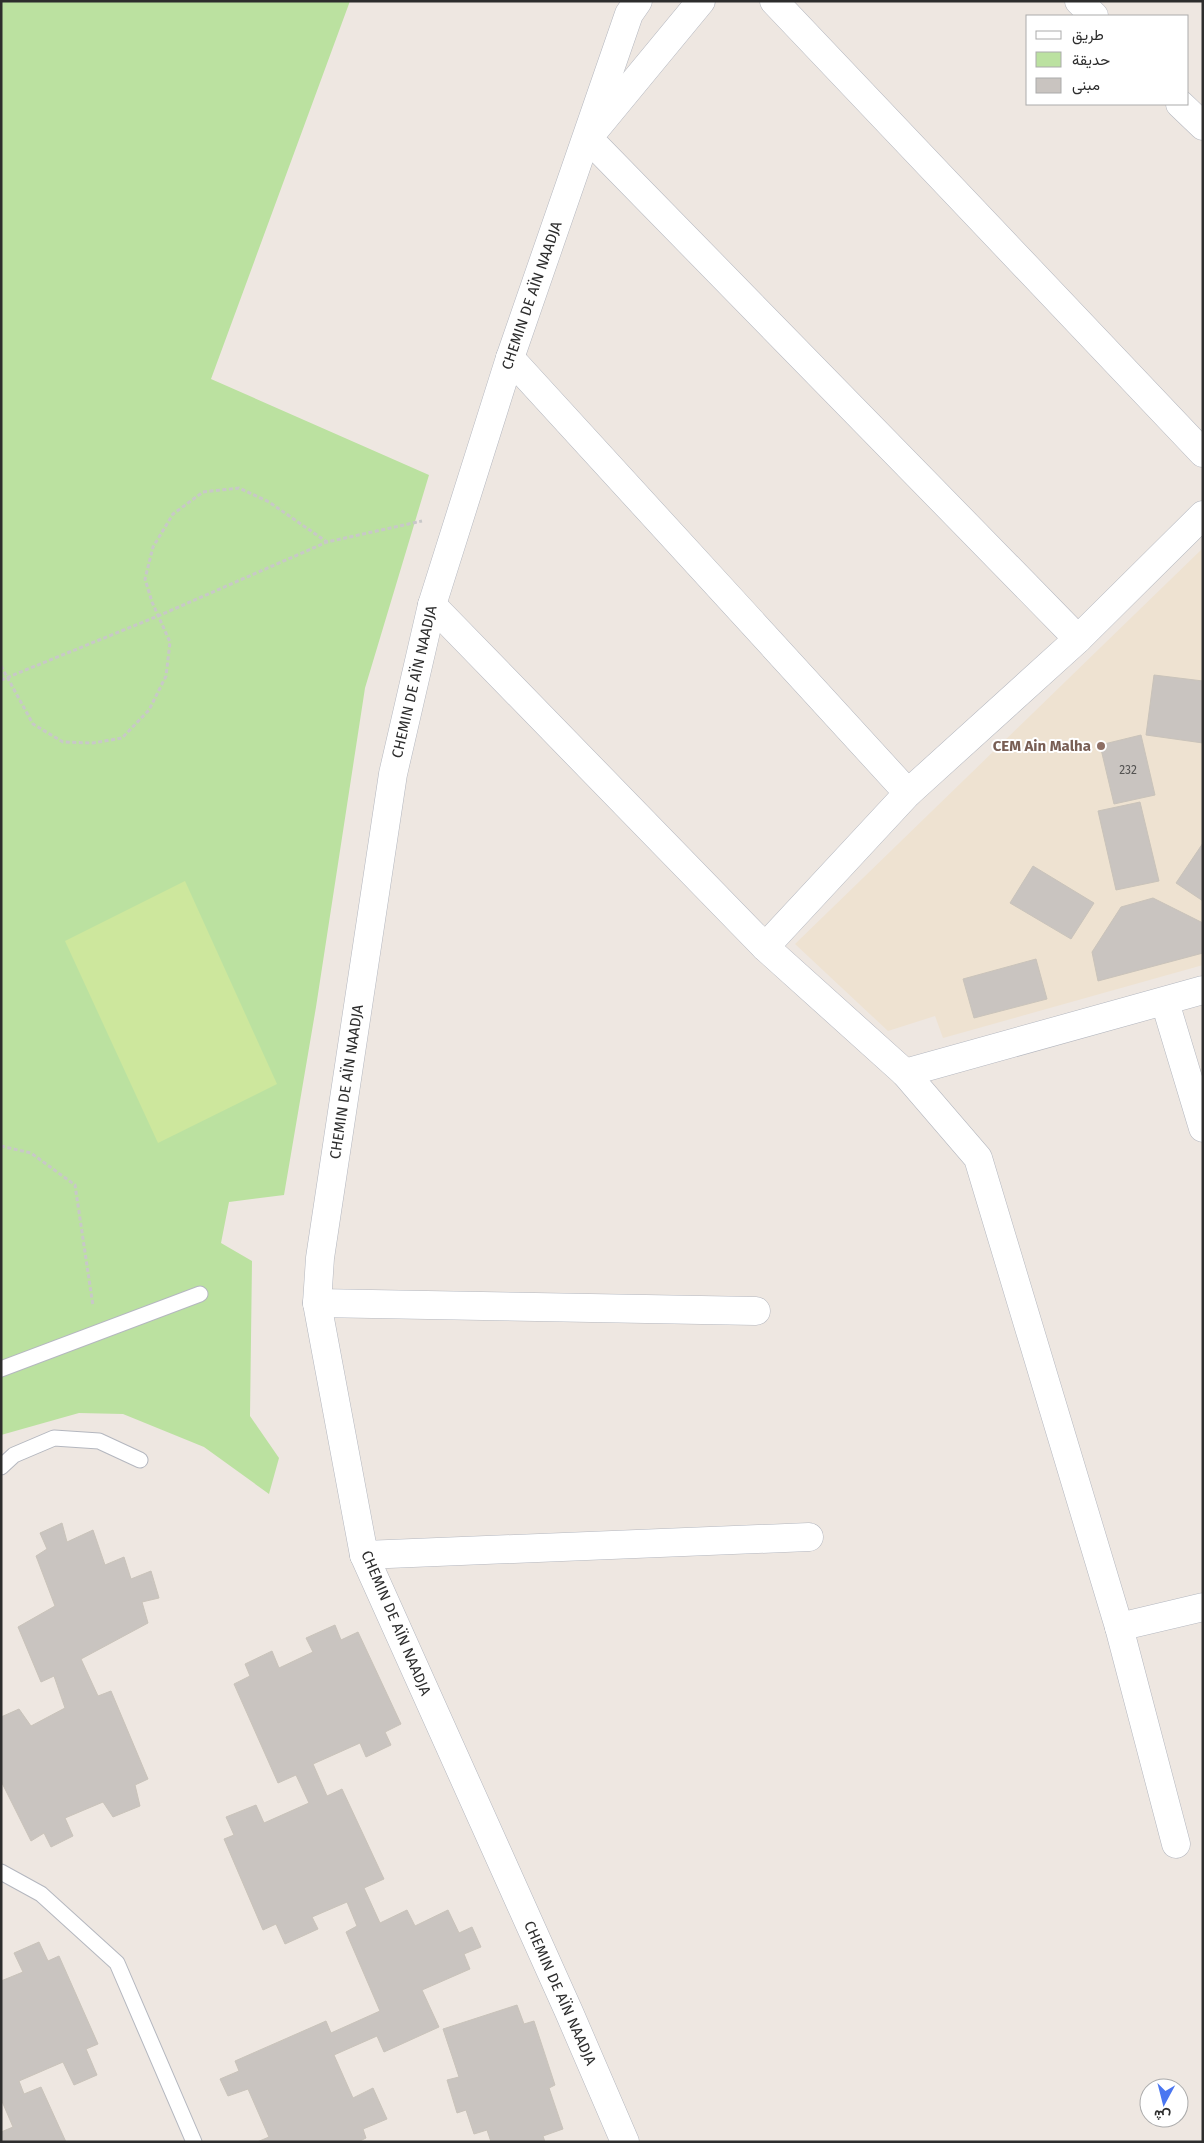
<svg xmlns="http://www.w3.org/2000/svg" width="1204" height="2143" font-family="'Fira Sans',Vazirmatn,sans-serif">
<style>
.education{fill:#eee2d1}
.green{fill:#bbe1a0}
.pitch{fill:#cde79d}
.building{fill:#c9c4c0;stroke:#c9c3ba}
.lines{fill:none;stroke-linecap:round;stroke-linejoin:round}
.service-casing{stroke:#b4b7bf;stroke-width:17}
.minor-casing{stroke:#b4b7bf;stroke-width:29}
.secondary-casing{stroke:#b4b7bf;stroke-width:29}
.path{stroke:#c8c8c8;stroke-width:3;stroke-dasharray:4 2.5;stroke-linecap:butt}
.service{stroke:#fff;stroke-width:15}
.minor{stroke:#fff;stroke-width:28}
.secondary{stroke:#fff;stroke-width:28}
.education-dot{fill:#8d6e63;stroke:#fff;stroke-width:2}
.labels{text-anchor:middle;stroke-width:4;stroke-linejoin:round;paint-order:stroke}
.number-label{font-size:12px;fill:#545352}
.street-label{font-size:15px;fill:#2d2d2d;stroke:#fff}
.education-label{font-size:15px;font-weight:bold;fill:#785e54;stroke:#fff;text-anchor:end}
</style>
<rect width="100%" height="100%" fill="#eee7e1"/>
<polygon class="education" points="1203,548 1203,965 943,1038 935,1016 888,1031 795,944"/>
<polygon class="green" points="1,1 350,1 211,379 429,475 365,688 316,1007 284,1195 229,1202 221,1243 252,1261 250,1416 279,1458 269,1494 204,1447 123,1414 79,1413 1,1435"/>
<polygon class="pitch" points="185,881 277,1084 158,1143 65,941"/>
<g class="building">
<polygon points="1154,675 1203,681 1203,743 1146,735"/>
<polygon points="1141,735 1155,795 1114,804 1100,745"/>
<polygon points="1140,802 1159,881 1116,890 1098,811"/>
<polygon points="1203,843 1203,901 1176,883"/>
<polygon points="1033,866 1094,903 1071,939 1010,903"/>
<polygon points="1153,898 1203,923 1203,953 1098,981 1092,952 1121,907"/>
<polygon points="1036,959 1047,999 974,1018 963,979"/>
<polygon points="62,1523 67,1542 93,1530 105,1565 124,1557 131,1579 151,1571 159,1598 142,1602 148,1623 81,1659 98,1696 111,1691 148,1779 135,1785 140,1806 113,1817 103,1802 65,1818 73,1836 51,1847 44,1833 31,1841 1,1781 1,1717 19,1709 31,1726 65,1708 54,1676 41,1682 18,1627 55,1606 36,1556 47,1549 40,1533"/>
<polygon points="335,1625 341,1640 358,1632 401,1724 385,1732 391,1745 366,1757 360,1743 313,1764 327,1796 342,1789 384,1879 364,1888 380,1923 407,1910 415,1926 448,1910 459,1933 472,1927 481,1947 464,1954 470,1969 422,1990 439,2027 384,2052 377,2036 334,2055 353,2098 373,2088 387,2119 363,2129 366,2138 358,2142 257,2142 269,2137 248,2089 228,2096 220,2079 239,2071 235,2061 326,2021 331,2033 380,2011 346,1932 357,1926 347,1902 312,1917 318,1929 285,1944 276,1924 263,1930 224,1839 234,1835 226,1817 256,1805 264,1823 309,1803 296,1775 278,1783 234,1684 250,1676 245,1664 272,1651 279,1668 313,1652 306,1638"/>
<polygon points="39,1942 48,1961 59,1956 98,2044 86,2049 97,2075 74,2085 63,2062 19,2081 24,2094 41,2087 66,2142 1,2142 1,2132 13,2127 1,2099 1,1981 23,1972 14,1953"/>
<polygon points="517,2005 524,2024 534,2021 555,2085 549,2088 563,2129 543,2136 545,2142 491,2142 487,2130 474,2134 466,2110 457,2113 447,2080 459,2077 443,2029"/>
</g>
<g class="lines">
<g class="service-casing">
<g id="service">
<polyline points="1,1369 200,1294"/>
<polyline points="1,1467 14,1455 54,1438 99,1441 140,1460"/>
<polyline points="1,1872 41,1894 117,1963 194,2142"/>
</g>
</g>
<g class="minor-casing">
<g id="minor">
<polyline points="701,1 588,138 1078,639"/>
<polyline points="774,1 1203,453"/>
<polyline points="1079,1 1094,16"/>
<polyline points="1180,104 1203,126"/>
<polyline points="510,358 908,793"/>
<polyline points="432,605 765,947 905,1073 978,1158 1119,1627 1176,1844"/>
<polyline points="765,947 908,793 1078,639 1203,515"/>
<polyline points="1165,1002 1203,1128"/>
<polyline points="905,1073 1203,990"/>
<polyline points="317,1303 756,1311"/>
<polyline points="364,1555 809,1537"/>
<polyline points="1119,1627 1203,1607"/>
</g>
</g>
<g class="secondary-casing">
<g id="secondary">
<path id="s1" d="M 625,2142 L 569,2012 L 364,1555 L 317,1303 L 320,1258 L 393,774 L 432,605 L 510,358 L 629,14 L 638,1"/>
</g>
</g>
<g class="path">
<polyline points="1,666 33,724 63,742 93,743 122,738 149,710 166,676 170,642 152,602 145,579 153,547 173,514 203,492 239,488 269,502 327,542"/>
<polyline points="1,680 158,616 327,542 422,521"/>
<polyline points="1,1146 31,1153 75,1185 93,1306"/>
</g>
<use href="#service" class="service"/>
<use href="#minor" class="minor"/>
<use href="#secondary" class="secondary"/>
</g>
<circle class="education-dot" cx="1101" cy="746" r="5"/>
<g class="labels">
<g class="number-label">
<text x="1128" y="774">232</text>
</g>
<g class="street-label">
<text dy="5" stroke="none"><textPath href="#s1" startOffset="1932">CHEMIN DE AÏN NAADJA</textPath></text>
<text dy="5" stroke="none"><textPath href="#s1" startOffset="1528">CHEMIN DE AÏN NAADJA</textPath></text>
<text dy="5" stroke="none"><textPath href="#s1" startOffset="1122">CHEMIN DE AÏN NAADJA</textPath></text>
<text transform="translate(396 1623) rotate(67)" y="5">CHEMIN DE AÏN NAADJA</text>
<text transform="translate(560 1993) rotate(66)" y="5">CHEMIN DE AÏN NAADJA</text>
</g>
<g class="education-label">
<text x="1091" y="751">CEM Ain Malha</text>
</g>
</g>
<rect width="1204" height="2143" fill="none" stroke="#2d2d2d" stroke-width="5"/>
<rect x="1026" y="15" width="162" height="90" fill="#ffffff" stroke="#ababab"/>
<rect x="1036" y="31" width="25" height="8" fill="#ffffff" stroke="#ababab"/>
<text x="1072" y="40" font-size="15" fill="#2d2d2d">طريق</text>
<rect x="1036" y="52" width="25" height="15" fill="#bbe1a0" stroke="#ababab"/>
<text x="1072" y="65" font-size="15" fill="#2d2d2d">حديقة</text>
<rect x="1036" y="78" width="25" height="15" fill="#c9c4c0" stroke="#ababab"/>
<text x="1072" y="90" font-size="15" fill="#2d2d2d">مبنى</text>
<g transform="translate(1164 2103) rotate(187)"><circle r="24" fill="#ffffff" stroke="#ababab"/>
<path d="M0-4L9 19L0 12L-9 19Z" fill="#4a76f1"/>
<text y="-8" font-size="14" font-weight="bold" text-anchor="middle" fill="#2d2d2d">ش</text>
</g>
</svg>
